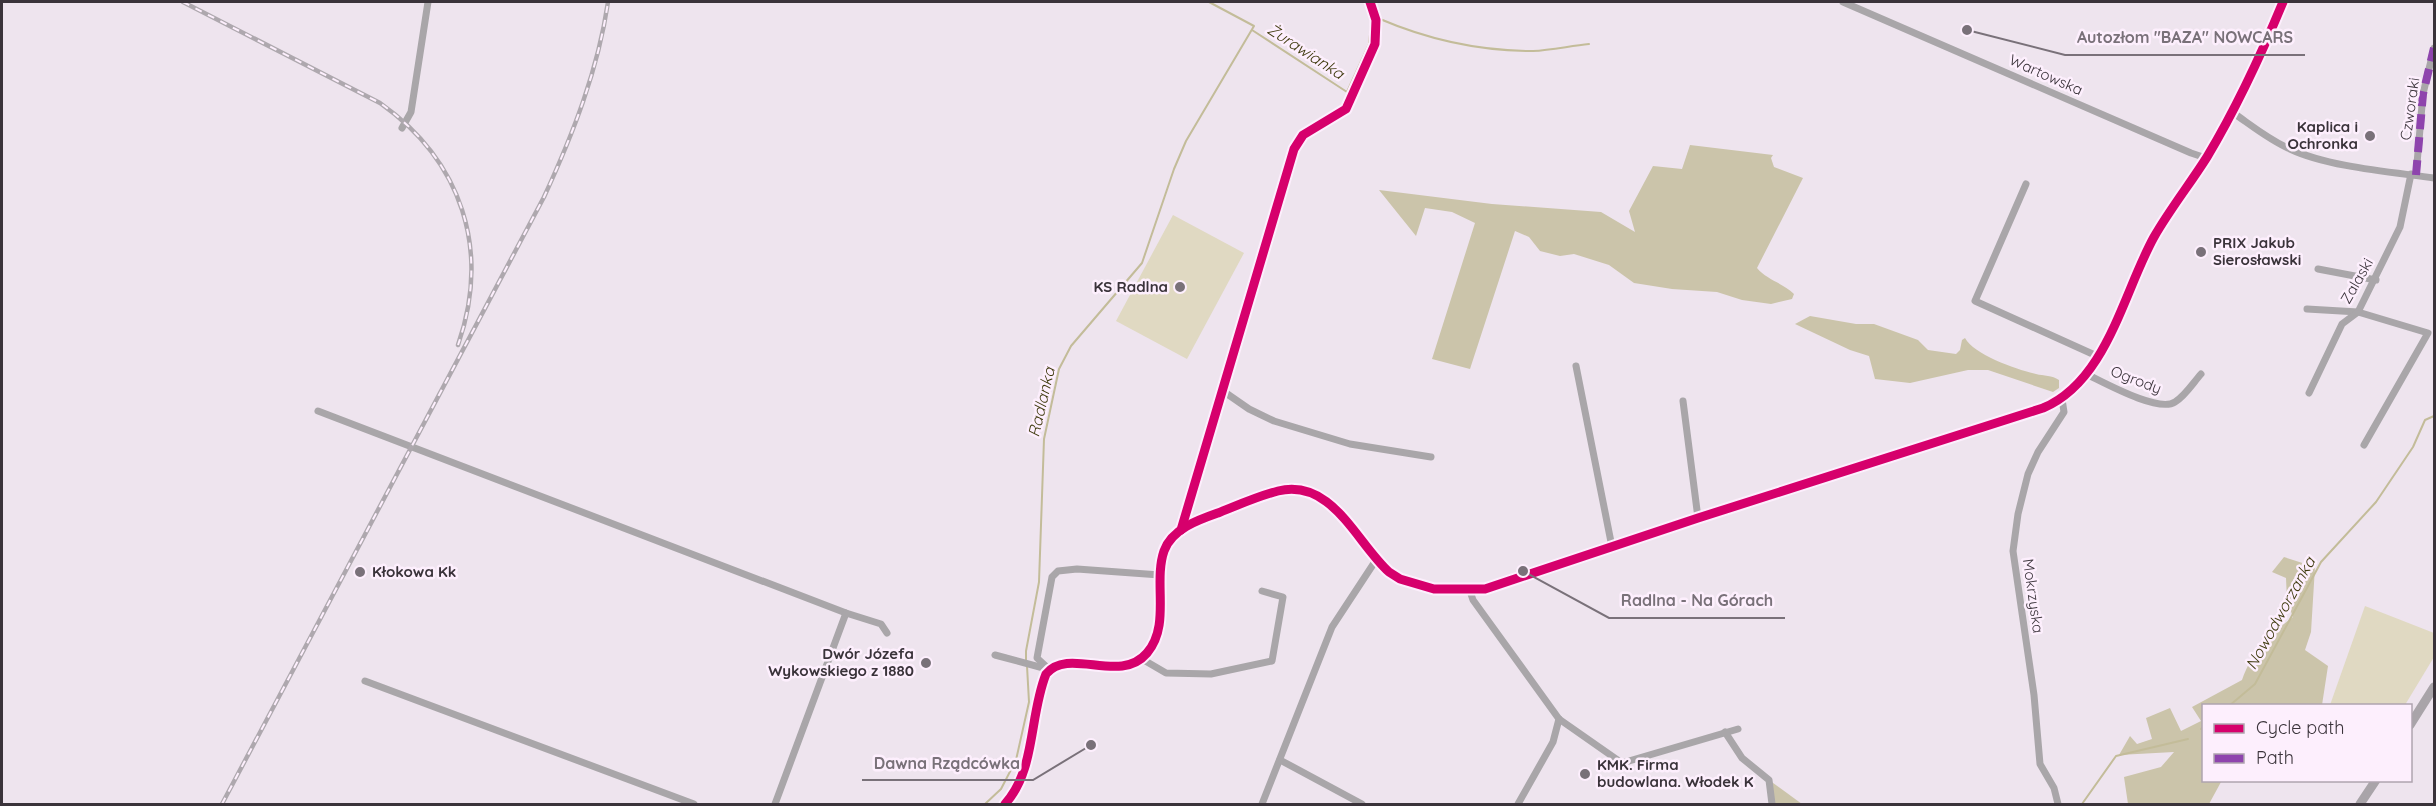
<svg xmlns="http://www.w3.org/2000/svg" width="2436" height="806" font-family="Quicksand,sans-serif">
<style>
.green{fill:#e0d9c2}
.forest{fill:#cbc4aa}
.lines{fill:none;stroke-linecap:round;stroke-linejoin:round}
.stream{stroke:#c3bc99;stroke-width:2}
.street{stroke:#a9a6a9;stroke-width:7}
.secondary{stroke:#a9a4a9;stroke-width:9}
.rail-casing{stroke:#aea8ae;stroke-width:4.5}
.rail{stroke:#fdeffd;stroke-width:2;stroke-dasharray:7;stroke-linecap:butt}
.quiet{stroke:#8e44ad;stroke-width:8;stroke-dasharray:15 8;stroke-linecap:butt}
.cycleway-casing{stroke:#fdeffd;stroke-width:13}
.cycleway{stroke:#d6006c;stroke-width:9}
.poi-dot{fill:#797179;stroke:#fdeffd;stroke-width:2}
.labels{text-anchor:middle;stroke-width:5;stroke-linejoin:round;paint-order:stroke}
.street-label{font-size:15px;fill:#3a333a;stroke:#fdeffd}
.poi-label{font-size:15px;font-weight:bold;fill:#3a333a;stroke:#fdeffd;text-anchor:end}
.water-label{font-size:16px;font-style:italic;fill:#3f3a0e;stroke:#fdeffd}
.leader{fill:none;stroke:#797179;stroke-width:2}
.callout-dot{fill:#797179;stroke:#fdeffd;stroke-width:2}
.callout-label{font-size:16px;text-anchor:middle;font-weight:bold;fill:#797179;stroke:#fdeffd;stroke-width:5;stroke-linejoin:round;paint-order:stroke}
</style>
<rect width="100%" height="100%" fill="#eee4ee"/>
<g class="green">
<polygon points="1173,215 1244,253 1187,359 1116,321"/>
<polygon points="2365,606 2434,633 2434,657 2405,705 2330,705"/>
</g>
<g class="forest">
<path d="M 1690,145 L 1773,155 L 1771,158 L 1774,167 L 1803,178 L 1757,268 C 1767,280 1783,283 1794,294 L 1792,299 L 1771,304 L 1742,300 L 1717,292 L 1672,289 L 1634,283 L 1609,265 L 1574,254 L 1560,256 L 1540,251 L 1529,237 L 1515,231 L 1470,369 L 1432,359 L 1475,223 L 1452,212 L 1425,208 L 1416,236 L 1379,190 L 1492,204 L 1601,212 L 1635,232 L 1629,211 L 1653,166 L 1682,169 Z"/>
<path d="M 1810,316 L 1856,324 L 1874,324 L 1918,340 L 1928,350 L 1956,354 L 1960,350 L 1962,340 L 1965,338 C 1974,355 2018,370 2036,374 C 2044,376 2052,375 2059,380 L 2059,388 L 2053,392 L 1988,370 L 1968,370 L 1910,383 L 1875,379 L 1869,356 L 1850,350 L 1795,324 Z"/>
<path d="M 2284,557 L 2315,567 L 2311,632 L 2305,650 L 2328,666 L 2322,705 L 2204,706 L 2204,780 L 2225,781 L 2221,782 L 2209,804 L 2128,804 L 2124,777 L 2161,767 L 2174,752 L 2119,755 L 2130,736 L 2137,744 L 2152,739 L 2146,718 L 2170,708 L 2181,731 L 2201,721 L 2192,707 L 2242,680 C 2253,650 2268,636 2293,617 L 2287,601 L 2286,578 L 2272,572 Z"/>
<polygon points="1769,780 1802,804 1775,804"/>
</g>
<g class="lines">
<g class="stream">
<path d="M 1380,19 C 1429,40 1479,51 1533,51 C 1551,50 1570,46 1589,44"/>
<polyline points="1252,30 1347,92 1369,44 1371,25"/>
<polyline points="1026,660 1026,651 1039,582 1044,439 1059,369 1071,346 1142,263 1174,169 1186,141 1254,26 1209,2"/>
<polyline points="2229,706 2255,684 2321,562 2376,502 2413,447 2425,420 2434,416"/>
<polyline points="2201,729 2204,726"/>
<polyline points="985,804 1001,789 1016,760 1029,702 1027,666"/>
<polyline points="2082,804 2116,756 2188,739"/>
</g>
<g class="street">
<polyline points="1843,2 2191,153 2206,158"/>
<path d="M 2232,112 C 2251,125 2269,140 2290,149 C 2328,167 2392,172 2434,178"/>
<polyline points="402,128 411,112 428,2"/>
<polyline points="2416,175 2423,94 2434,48"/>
<polyline points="2026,184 1975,301 2097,356"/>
<polyline points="2318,269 2376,280"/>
<polyline points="2307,309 2358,312 2428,333 2364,445"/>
<polyline points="1576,366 1612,547"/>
<path d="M 2086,374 C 2103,382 2158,413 2175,402 C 2185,396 2193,383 2201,374"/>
<polyline points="1223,391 1249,409 1274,421 1350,444 1431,457"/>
<polyline points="2309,393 2342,324 2358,312 2400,227 2411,174"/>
<polyline points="1683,401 1698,518"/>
<polyline points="318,411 846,613 881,624 887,633"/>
<polyline points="1181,530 1294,149 1303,135 1346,109 1375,44 1376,20 1370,2"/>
<polyline points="1470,591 1473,600 1559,719 1622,763 1738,729"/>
<polyline points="995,655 1047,669"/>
<polyline points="1142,659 1166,673 1211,674 1272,661 1283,597 1262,591"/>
<polyline points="1050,670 1037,658 1052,577 1058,571 1077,569 1160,575"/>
<polyline points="365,681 694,804"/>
<polyline points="1725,732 1742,758 1769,780 1772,804"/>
<polyline points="1280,760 1362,804"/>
<polyline points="775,804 846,613"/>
<polyline points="1262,804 1332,627 1376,560"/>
<polyline points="1518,804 1553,742 1559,719"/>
<polyline points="2058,804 2054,788 2040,764 2034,695 2013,551 2018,514 2028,474 2038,452 2064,412 2062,399"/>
</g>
<g class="secondary">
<polyline points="2410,725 2434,687"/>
<path d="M 1005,804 C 1036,770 1029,716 1046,674 C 1069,646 1120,685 1147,653 C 1171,625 1153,583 1164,551 C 1172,529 1198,520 1218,513 C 1238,505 1258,496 1278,491 C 1332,478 1356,542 1389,572 L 1400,579 L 1434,589 L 1485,589 L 1698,518 L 2043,408 C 2107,381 2123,293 2154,237 C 2170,209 2190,184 2207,157 C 2237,107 2261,55 2283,2"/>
<polyline points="2360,804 2376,780"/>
</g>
<g class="rail-casing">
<g id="rail">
<path d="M 183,2 L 380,103 C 462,161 491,250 458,345"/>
<path d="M 222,804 L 544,197 C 573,134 598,70 608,2"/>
</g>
</g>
<use href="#rail" class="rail"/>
<polyline class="quiet" points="2416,175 2423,94 2434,48"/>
<g class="cycleway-casing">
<g id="cycleway">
<polyline points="1181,530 1294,149 1303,135 1346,109 1375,44 1376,20 1370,2"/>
<path d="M 1005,804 C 1036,770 1029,716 1046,674 C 1069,646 1120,685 1147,653 C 1171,625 1153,583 1164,551 C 1172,529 1198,520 1218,513 C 1238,505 1258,496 1278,491 C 1332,478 1356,542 1389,572 L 1400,579 L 1434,589 L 1485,589 L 1698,518 L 2043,408 C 2107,381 2123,293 2154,237 C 2170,209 2190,184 2207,157 C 2237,107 2261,55 2283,2"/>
</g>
</g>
<use href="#cycleway" class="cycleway"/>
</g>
<g class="poi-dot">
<circle cx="2370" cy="136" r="6"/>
<circle cx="2201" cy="252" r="6"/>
<circle cx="1180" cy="287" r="6"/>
<circle cx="360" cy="572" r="6"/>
<circle cx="926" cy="663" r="6"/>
<circle cx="1585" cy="774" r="6"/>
</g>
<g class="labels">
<g class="street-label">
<text transform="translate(2046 75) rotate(24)" y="5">Wartowska</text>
<text transform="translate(2410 109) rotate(-82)" y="5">Czworaki</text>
<text transform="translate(2357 281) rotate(-60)" y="5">Zalaski</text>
<text transform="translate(2136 380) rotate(21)" y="5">Ogrody</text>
<text transform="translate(2033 596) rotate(82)" y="5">Mokrzyska</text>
</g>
<g class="poi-label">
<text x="2358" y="132">Kaplica i<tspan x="2358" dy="17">Ochronka</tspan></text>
<text x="2213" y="248" text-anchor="start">PRIX Jakub<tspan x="2213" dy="17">Sierosławski</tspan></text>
<text x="1168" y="292">KS Radlna</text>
<text x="372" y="577" text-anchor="start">Kłokowa Kk</text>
<text x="914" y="659">Dwór Józefa<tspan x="914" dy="17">Wykowskiego z 1880</tspan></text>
<text x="1597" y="770" text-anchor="start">KMK. Firma<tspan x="1597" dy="17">budowlana. Włodek K</tspan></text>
</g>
<g class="water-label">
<text transform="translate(1306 51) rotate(33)" y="6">Żurawianka</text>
<text transform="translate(1041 402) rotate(-77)" y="6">Radlanka</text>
<text transform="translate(2280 613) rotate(-61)" y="6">Nowodworzanka</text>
</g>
</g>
<path class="leader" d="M1967 30L2065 55H2305M1523 571L1609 618H1785M1091 745L1033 780H862"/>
<g class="callout-dot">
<circle cx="1967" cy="30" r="6"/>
<circle cx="1523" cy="571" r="6"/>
<circle cx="1091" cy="745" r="6"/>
</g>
<g class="callout-label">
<text x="2185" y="43">Autozłom "BAZA" NOWCARS</text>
<text x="1697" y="606">Radlna - Na Górach</text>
<text x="947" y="769">Dawna Rządcówka</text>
</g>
<rect width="2436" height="806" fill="none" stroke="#3a333a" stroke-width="6"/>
<rect x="2202" y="704" width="210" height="78" fill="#fdeffd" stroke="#afa4af" stroke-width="1.5"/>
<rect x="2214" y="724" width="30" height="9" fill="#d6006c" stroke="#afa4af" stroke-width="1.5"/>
<text x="2256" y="734" font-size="18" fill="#3a333a">Cycle path</text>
<rect x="2214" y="754" width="30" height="9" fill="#8e44ad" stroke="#afa4af" stroke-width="1.5"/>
<text x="2256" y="764" font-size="18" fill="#3a333a">Path</text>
</svg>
